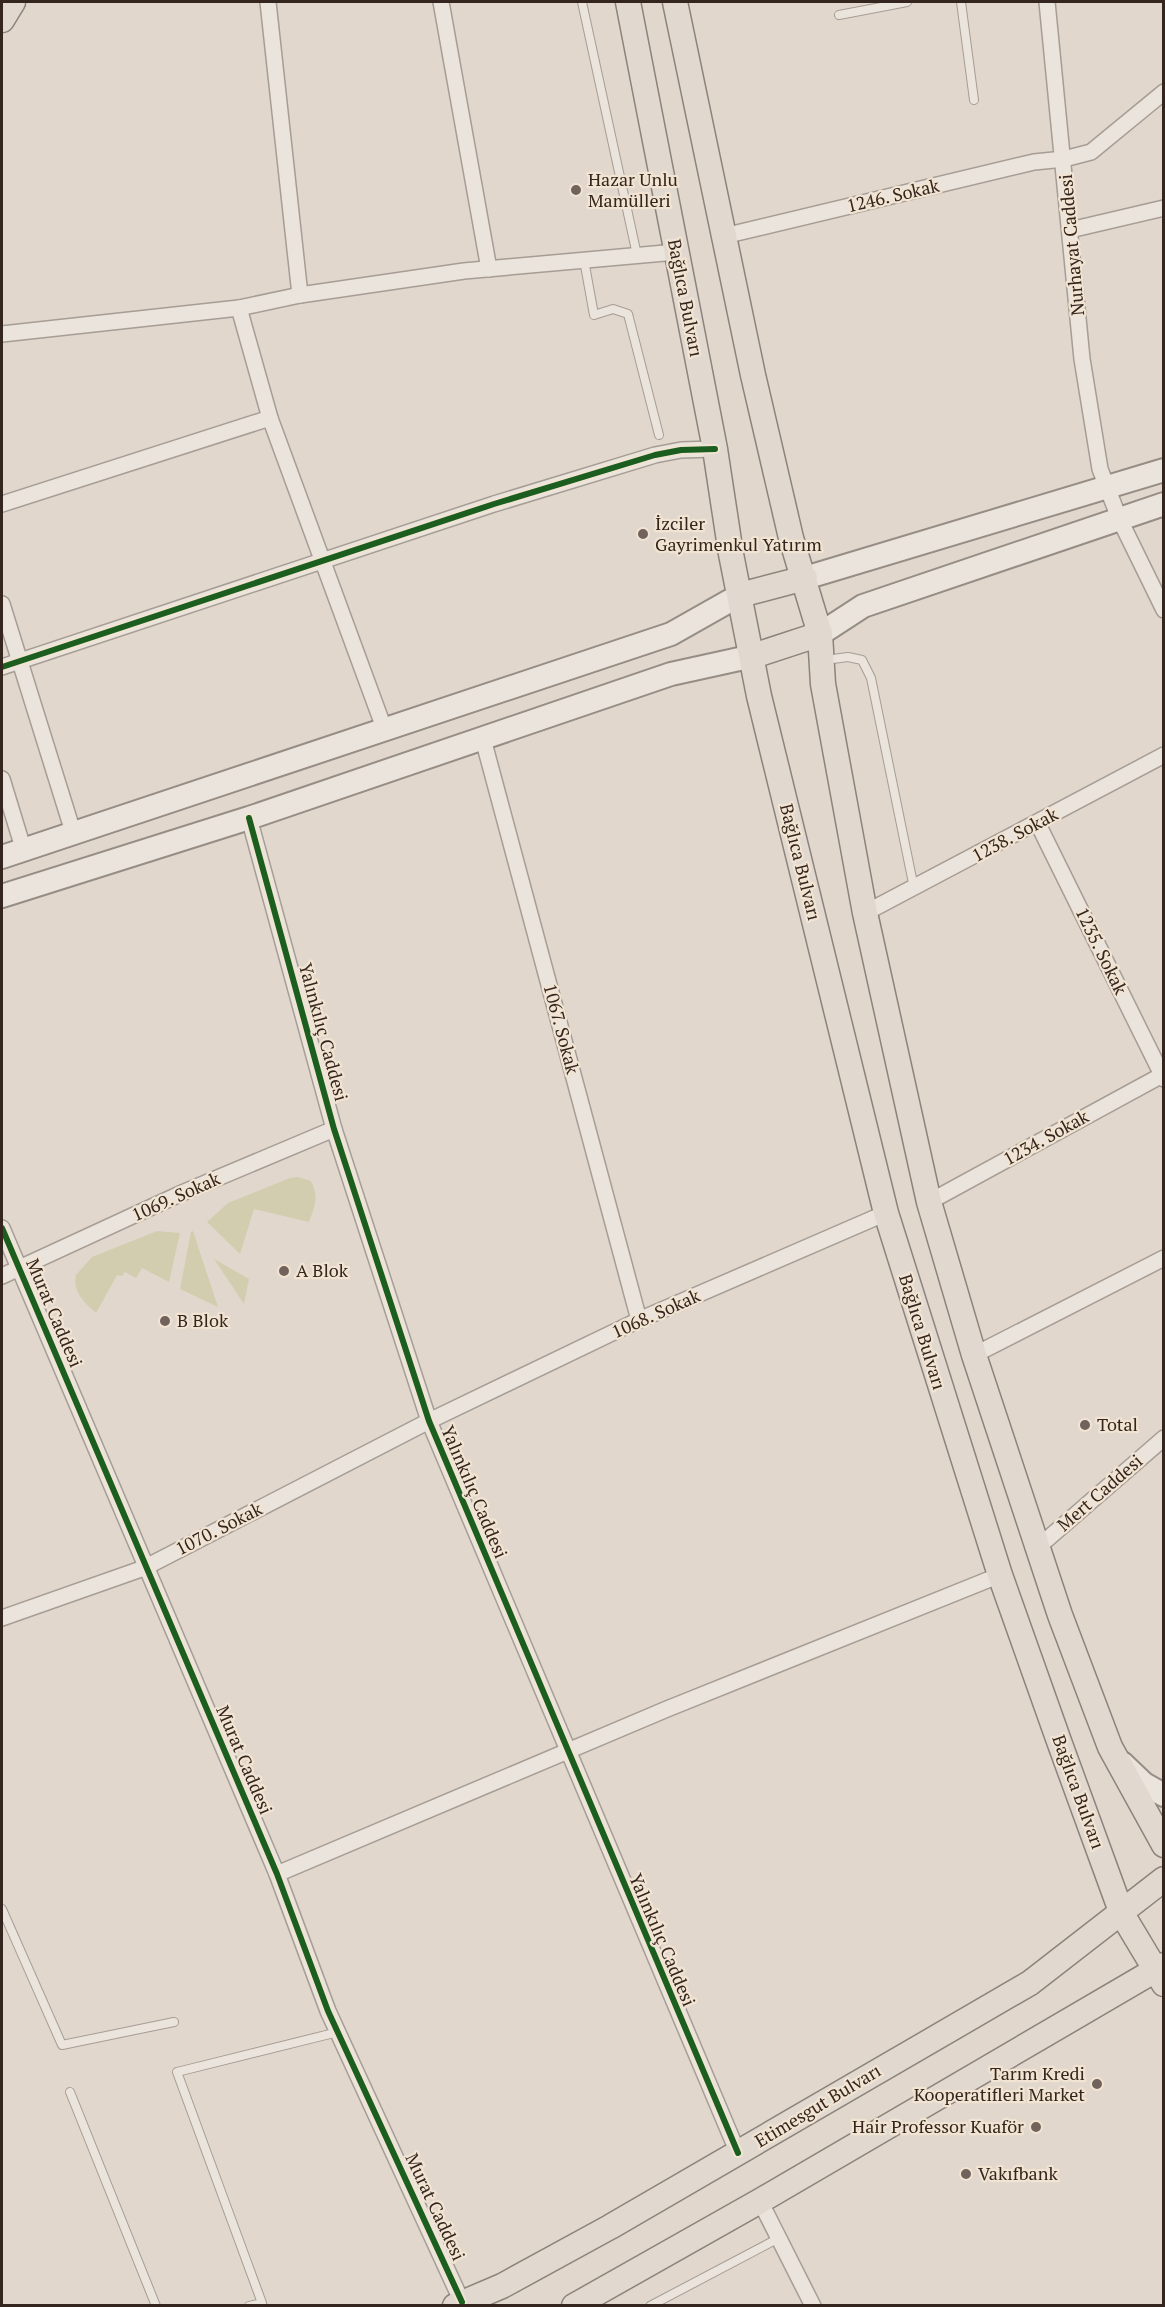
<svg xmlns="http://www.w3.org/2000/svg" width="1165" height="2307" font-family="'PT Serif',serif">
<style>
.green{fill:#d3cdaf}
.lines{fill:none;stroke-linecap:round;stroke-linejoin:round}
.lane-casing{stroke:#a69d95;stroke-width:10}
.street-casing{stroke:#a69d95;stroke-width:18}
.secondary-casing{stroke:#968d85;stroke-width:26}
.primary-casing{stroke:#8c837c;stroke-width:27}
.lane{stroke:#eae4dd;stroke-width:8}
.street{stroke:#eae4dd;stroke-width:15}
.secondary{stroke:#eae4dd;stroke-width:22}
.primary{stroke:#e1d9cf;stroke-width:24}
.cycleway-casing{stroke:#f2e4d2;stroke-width:10}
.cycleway{stroke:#1b5e20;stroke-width:6}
.poi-dot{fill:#71635b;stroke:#f2e4d2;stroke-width:2}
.labels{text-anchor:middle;stroke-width:4.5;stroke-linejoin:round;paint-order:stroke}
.poi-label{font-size:18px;fill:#34251e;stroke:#f2e4d2;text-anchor:start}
.street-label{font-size:18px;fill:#34251e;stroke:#f2e4d2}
</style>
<rect width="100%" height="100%" fill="#e1d7cc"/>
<g class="green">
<path d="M 298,1177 L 311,1181 C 319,1197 315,1206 309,1222 L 254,1209 L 240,1254 L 207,1222 L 228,1203 L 290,1178 Z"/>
<path d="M 157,1231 L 180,1233 L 169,1282 L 142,1268 L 136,1278 L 125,1272 L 122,1276 L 117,1275 L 96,1313 C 85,1303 72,1292 76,1275 L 92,1257 Z"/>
<polygon points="193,1231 218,1307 180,1289 191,1232"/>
<polygon points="214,1259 249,1279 244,1304"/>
</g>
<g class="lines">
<g class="lane-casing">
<g id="lane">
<polyline points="582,2 637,255"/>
<polyline points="961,2 974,100"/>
<polyline points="839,15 907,2"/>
<polyline points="584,260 594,315 613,309 628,314 659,435"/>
<polyline points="825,660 848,657 862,660 871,678 914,888"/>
<polyline points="2,1909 62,2045 174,2022"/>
<polyline points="70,2092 156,2306"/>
<polyline points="249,2306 262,2303 177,2072 338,2032"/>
<polyline points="650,2306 779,2238"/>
</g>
</g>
<g class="street-casing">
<g id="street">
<polyline points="268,2 300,295"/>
<polyline points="441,2 489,269"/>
<polyline points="1047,2 1082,359 1100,469 1119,518 1164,610"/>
<polyline points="1070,230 1164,208"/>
<polyline points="724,236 1034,162 1064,159 1091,152 1164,92"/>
<polyline points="239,308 270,418 384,728"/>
<polyline points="2,334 239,308 300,295 464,271 676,252"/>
<polyline points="2,504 270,418"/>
<polyline points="2,604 74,835"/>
<polyline points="2,667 494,504 655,455 681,450 715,449"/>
<polyline points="483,739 639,1320"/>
<polyline points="2,779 24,851"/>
<polyline points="249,818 334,1129 429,1421 738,2153"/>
<polyline points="1038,824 1164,1079"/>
<polyline points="865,913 1164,755"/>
<polyline points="929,1202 1164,1074"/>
<polyline points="2,1228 277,1874 328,2011 462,2302"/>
<polyline points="2,1276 182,1193 334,1129"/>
<polyline points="974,1355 1164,1258"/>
<polyline points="1037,1548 1164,1438"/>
<polyline points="2,1618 144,1568 429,1421 639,1320 886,1213"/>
<polyline points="277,1874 667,1709 1000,1575"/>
<polyline points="760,2201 813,2306"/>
</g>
</g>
<g class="secondary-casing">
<g id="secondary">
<polyline points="805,578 1164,470"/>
<polyline points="820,634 863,606 1164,504"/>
<polyline points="2,857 671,634 740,595"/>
<polyline points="2,896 249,818 671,674 753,656"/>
<polyline points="1122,1763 1144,1784 1164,1795"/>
</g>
</g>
<g class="primary-casing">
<g id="primary">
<polyline points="628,2 715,449 731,554 759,696 886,1213 1000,1575 1060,1744 1122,1914 1164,1984"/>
<polyline points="675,2 753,375 791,538 820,634 823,684 865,913 929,1202 974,1355 1060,1615 1110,1747 1164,1845"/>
<polyline points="2,20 13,2"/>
<polyline points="740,595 805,578"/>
<polyline points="753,656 820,634"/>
<polyline points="455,2306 502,2286 610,2227 1030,1983 1164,1879"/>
<polyline points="574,2306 760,2201 1164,1965"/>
</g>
</g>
<use href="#lane" class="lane"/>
<use href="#street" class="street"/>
<use href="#secondary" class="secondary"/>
<use href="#primary" class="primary"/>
<g class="cycleway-casing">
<g id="cycleway">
<polyline points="2,667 494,504 655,455 681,450 715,449"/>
<polyline points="249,818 334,1129 429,1421 738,2153"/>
<polyline points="2,1228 277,1874 328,2011 462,2302"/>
</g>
</g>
<use href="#cycleway" class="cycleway"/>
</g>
<g class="poi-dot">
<circle cx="576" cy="190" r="6"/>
<circle cx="643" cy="534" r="6"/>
<circle cx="284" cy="1271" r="6"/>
<circle cx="165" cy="1321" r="6"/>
<circle cx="1085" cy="1425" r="6"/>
<circle cx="1097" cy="2084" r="6"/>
<circle cx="1036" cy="2127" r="6"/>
<circle cx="966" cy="2174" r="6"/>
</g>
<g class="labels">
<g class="poi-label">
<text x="588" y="186">Hazar Unlu<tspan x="588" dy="21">Mamülleri</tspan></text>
<text x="655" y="530">İzciler<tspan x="655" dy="21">Gayrimenkul Yatırım</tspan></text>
<text x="296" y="1277">A Blok</text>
<text x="177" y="1327">B Blok</text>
<text x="1097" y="1431">Total</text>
<text x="1085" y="2080" text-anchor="end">Tarım Kredi<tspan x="1085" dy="21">Kooperatifleri Market</tspan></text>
<text x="1024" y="2133" text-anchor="end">Hair Professor Kuaför</text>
<text x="978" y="2180">Vakıfbank</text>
</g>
<g class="street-label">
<text transform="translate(893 196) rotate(-13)" y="6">1246. Sokak</text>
<text transform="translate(1072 245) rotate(-95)" y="6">Nurhayat Caddesi</text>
<text transform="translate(685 298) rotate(79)" y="6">Bağlıca Bulvarı</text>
<text transform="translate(1015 835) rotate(-28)" y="6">1238. Sokak</text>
<text transform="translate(800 862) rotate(76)" y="6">Bağlıca Bulvarı</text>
<text transform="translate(1101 951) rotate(64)" y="6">1235. Sokak</text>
<text transform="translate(561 1029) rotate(75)" y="6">1067. Sokak</text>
<text transform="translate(323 1032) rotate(75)" y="6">Yalınkılıç Caddesi</text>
<text transform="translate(1046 1138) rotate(-29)" y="6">1234. Sokak</text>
<text transform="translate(176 1197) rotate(-24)" y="6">1069. Sokak</text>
<text transform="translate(54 1313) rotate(67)" y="6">Murat Caddesi</text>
<text transform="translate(656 1314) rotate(-24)" y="6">1068. Sokak</text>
<text transform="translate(922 1332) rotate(73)" y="6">Bağlıca Bulvarı</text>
<text transform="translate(474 1492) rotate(67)" y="6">Yalınkılıç Caddesi</text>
<text transform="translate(1100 1493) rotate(-41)" y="6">Mert Caddesi</text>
<text transform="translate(219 1529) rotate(-27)" y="6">1070. Sokak</text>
<text transform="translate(244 1760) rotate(67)" y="6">Murat Caddesi</text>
<text transform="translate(1078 1792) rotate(70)" y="6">Bağlıca Bulvarı</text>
<text transform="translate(662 1940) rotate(67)" y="6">Yalınkılıç Caddesi</text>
<text transform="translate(818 2106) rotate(-31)" y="6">Etimesgut Bulvarı</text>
<text transform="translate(435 2207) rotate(65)" y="6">Murat Caddesi</text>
</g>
</g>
<rect width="1165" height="2307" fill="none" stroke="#34251e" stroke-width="6"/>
</svg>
